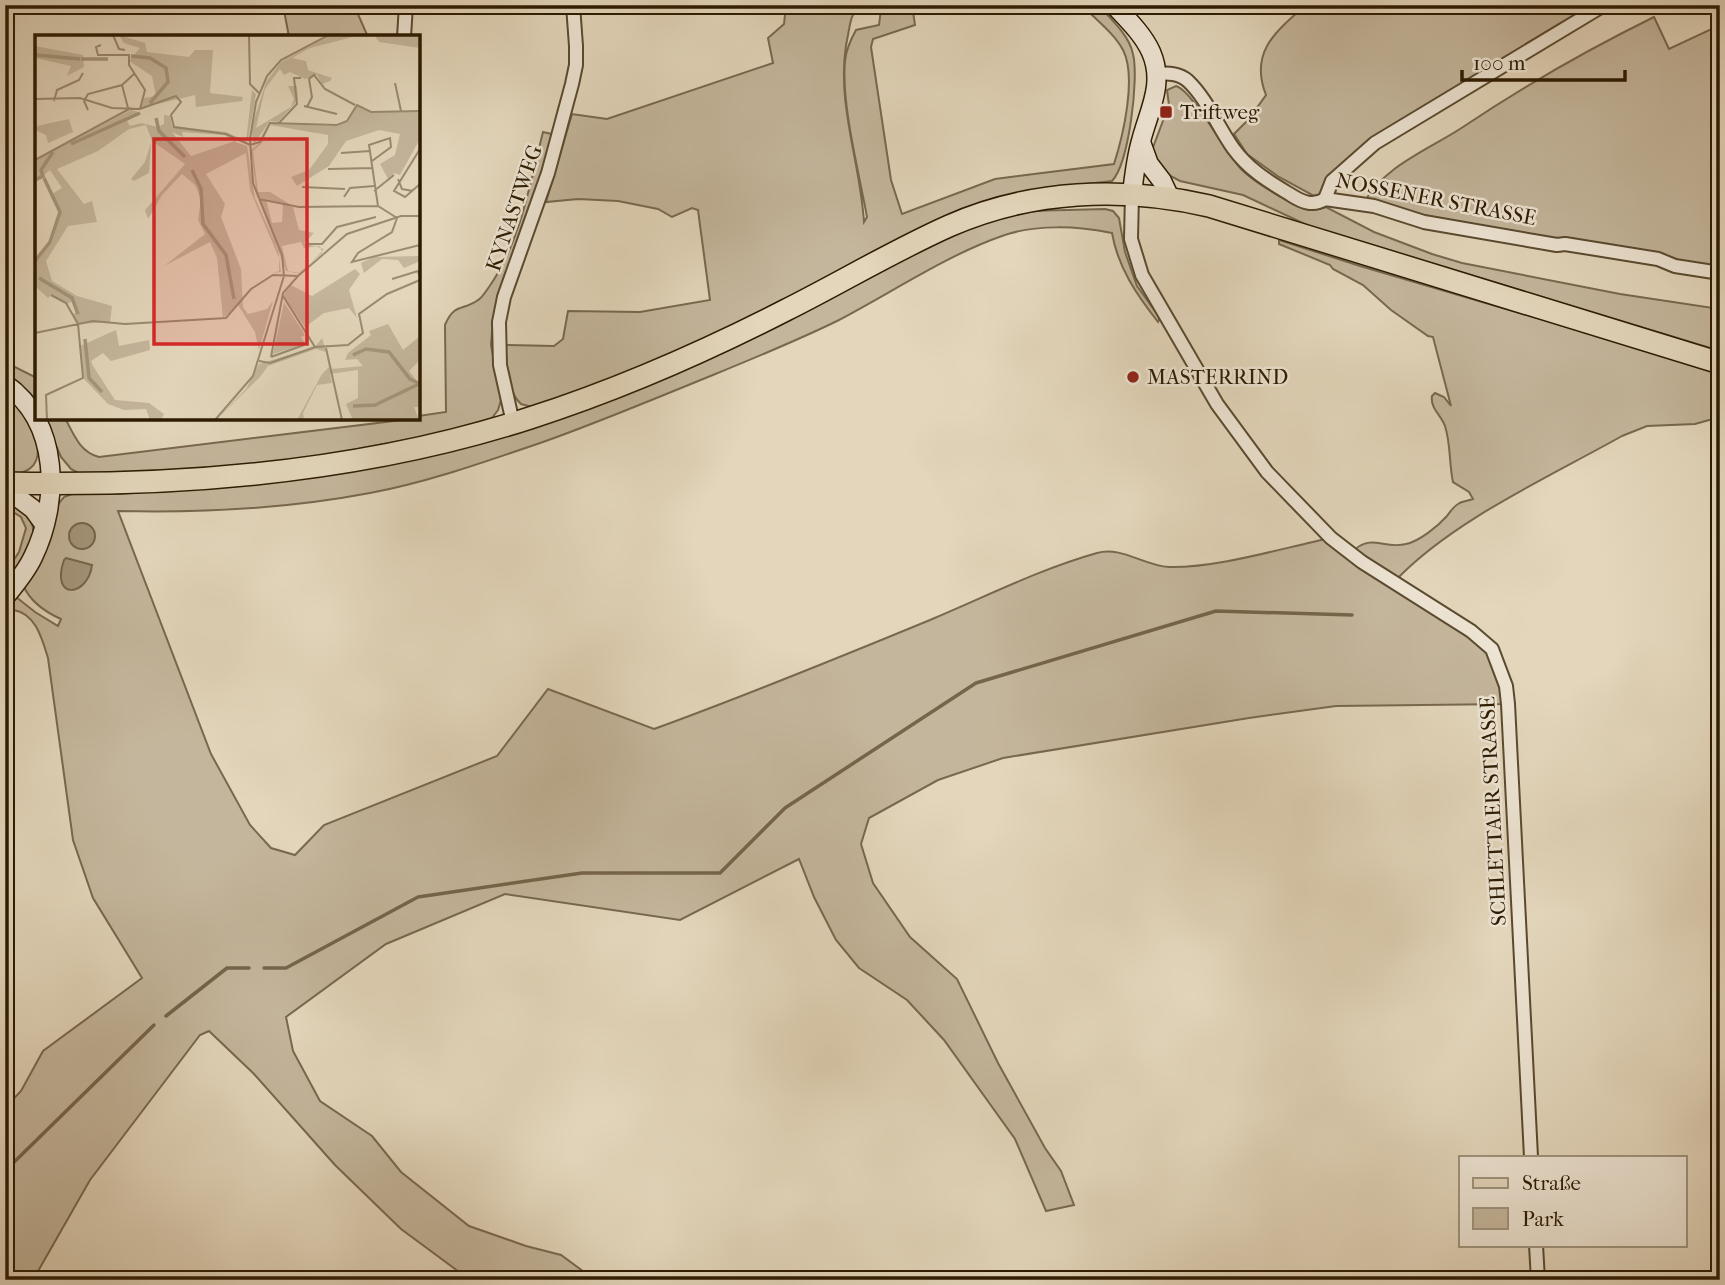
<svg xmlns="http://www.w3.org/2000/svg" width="1725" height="1285" font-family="'IM FELL French Canon',serif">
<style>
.green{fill:#c4b69c;stroke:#78684f;stroke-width:2}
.water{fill:#a5967c;stroke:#75654b;stroke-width:2}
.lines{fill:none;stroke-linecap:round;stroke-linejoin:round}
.stream{stroke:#75654b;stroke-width:3.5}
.street-casing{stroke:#5a4a30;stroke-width:16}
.secondary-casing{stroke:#2d1b02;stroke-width:21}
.primary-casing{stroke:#2d1b02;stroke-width:24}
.street{stroke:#ede4d3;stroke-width:12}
.secondary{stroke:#ede4d3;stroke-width:18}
.primary{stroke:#e3d6bb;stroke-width:21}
.poi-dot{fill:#8f2418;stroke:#ede4d3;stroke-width:2.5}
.labels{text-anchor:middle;stroke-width:5;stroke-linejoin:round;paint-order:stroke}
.poi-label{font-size:21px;fill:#2d1b02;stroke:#ede4d3;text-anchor:start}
.street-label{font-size:21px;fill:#2d1b02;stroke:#ede4d3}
.inset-river{fill:none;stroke:#a5967c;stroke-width:3.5}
.inset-road{fill:none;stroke:#9a8b71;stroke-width:2}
.view{fill:#d62828;fill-opacity:0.15;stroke:#d62828;stroke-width:3.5}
.inset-edge{fill:none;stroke:#2d1b02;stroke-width:3.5}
</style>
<rect width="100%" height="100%" fill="#e3d6bb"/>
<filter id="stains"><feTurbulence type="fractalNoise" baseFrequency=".00286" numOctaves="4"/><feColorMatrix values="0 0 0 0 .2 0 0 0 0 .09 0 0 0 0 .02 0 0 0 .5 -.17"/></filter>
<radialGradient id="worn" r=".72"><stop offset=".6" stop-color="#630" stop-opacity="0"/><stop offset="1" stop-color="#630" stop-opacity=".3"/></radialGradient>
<g class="green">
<polygon points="283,5 354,5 368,37 289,37"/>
<path d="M 786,5 L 859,5 C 851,14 850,24 848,35 C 834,98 860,159 864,222 L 867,217 C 859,172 841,104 845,61 C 846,50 851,39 856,30 L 879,25 L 881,9 L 897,10 L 897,5 L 912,5 L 915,25 L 873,39 L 871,47 L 891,180 L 902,214 L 995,179 L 1114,164 C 1123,136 1137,77 1123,50 C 1114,33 1095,19 1082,5 L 1098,5 C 1111,19 1129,35 1133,54 C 1139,78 1129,163 1112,181 L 1042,189 L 782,304 L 665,359 L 532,407 L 521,404 C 506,390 505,365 504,345 L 554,346 L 563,339 L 568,311 L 640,312 L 710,300 L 698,210 L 692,208 L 672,217 L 658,209 L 618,201 L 578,199 L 546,202 L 572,114 L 607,119 L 773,63 L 768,38 L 784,24 Z"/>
<path d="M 1306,5 L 1581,5 L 1587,15 L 1417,116 L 1318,195 L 1314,196 L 1279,177 L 1247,154 L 1234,134 L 1248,120 L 1266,95 C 1249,52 1276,31 1306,5 Z"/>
<path d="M 1654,17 L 1669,49 L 1720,25 L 1720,273 L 1363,205 C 1381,167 1430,149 1463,127 C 1524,86 1589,49 1654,17 Z"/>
<path d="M 1176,86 C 1193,91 1226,154 1242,170 C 1253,181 1268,189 1281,197 C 1300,208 1305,213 1326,207 L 1374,232 L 1432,254 L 1462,263 L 1620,294 L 1720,309 L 1720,351 L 1309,226 L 1243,195 L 1180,181 L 1163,172 L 1152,150 L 1169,105 L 1167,90 Z"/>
<path d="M 543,132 L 552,134 L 543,171 L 493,320 L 491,345 L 501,400 L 498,410 L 492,418 L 437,434 L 278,464 L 82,475 L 71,469 L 61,457 L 44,418 L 65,418 C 74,435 80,452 99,457 L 418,418 L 418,416 L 446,412 L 445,325 C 454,303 463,311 478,300 C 482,298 486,291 489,287 C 520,243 530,184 543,132 Z"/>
<path d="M 1105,209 L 1113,211 L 1119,218 L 1125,252 L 1137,286 L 1160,318 L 1158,322 C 1137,295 1118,268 1112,233 C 1078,226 1035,224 1002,236 C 947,255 889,294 837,321 C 788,345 737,365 686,386 C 639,405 591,425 543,442 C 487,461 429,482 370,493 C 286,509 203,513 118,511 L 211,754 L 250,825 L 271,848 L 295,855 L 324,825 L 497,756 L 548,689 L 654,729 C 747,695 838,658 930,620 C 985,597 1040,569 1097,553 C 1122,546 1144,566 1169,567 C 1218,568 1282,548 1331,538 L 1351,553 C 1371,532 1383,550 1406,544 C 1420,541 1438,526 1447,516 C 1450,512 1453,507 1458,504 C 1462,501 1468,501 1473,499 L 1469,492 L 1453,482 C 1449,464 1451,445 1445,426 C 1441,415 1430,408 1432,396 L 1435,393 L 1444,397 L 1451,406 L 1433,337 L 1428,336 L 1391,310 L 1363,285 L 1333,269 L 1330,265 L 1279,244 L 1279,240 L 1360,266 L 1720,372 L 1720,417 L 1695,424 L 1647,426 L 1622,436 C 1549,477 1451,521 1394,582 L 1492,649 L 1508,704 L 1336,706 L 1249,718 L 1003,758 L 938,780 L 869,818 L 861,844 L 873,883 L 910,937 L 957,979 L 998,1063 L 1045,1148 L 1061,1171 L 1074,1205 L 1046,1211 L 1015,1139 L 944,1040 L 907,1000 L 859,968 L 836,940 L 814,897 L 799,859 L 680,920 L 505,894 L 386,944 L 286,1017 L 293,1051 L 320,1101 L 372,1136 L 401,1172 L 469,1226 L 526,1246 L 561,1255 L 595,1280 L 470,1280 L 401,1229 L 335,1165 L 253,1073 L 209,1031 L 200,1035 L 90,1180 L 33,1280 L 5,1280 L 5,1108 L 21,1091 L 43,1051 L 142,978 L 93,898 L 73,840 L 48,658 C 42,639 36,614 14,610 L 5,614 L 5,573 L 19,552 L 26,528 L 21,517 L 5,507 L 5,499 L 12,499 C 18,505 28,513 31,521 C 41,544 16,571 6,589 L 35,612 L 58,626 L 61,619 C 45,612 30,601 23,585 L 59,503 L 64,497 L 72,494 L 120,494 L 178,489 L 444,452 L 926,245 L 997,219 L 1029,211 Z"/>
<polygon points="5,362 37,378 37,404 23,388 5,375"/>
<path d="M 5,393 C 32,412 63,477 5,474 Z"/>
</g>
<g class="water">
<circle cx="82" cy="536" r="13"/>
<path d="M 66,558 L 92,565 C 88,597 50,601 64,560 Z"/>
</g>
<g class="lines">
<g class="stream">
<polyline points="264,968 286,968 418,897 582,873 720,873 785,808 976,683 1216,611 1352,615"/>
<polyline points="166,1016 227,968 249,968"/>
<polyline points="5,1171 154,1025"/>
</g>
<g class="street-casing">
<g id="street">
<polyline points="404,37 406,5"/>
<path d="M 1157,74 C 1168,73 1179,73 1188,81 C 1207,99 1218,127 1233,148 C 1249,170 1268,181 1291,195 C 1302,202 1313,207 1325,199 L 1374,206 L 1424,222 L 1557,245 L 1565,244 L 1658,259 L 1675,266 L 1720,273"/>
<polyline points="1132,194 1131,239 1142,275 1217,404 1267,472 1331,538 1362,562 1471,631 1492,649 1506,686 1508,704 1531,1157"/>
<polyline points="1325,199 1332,181 1375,143 1604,5"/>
<polyline points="513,423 500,365 499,322 504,297 548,173 572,84 576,65 576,46 573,5"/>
<polyline points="1536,1245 1538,1280"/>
</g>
</g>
<g class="secondary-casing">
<g id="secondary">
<path d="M 1114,5 C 1127,19 1143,34 1151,52 C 1165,84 1149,110 1141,141 C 1136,158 1134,176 1132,194"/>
<polyline points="1141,142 1149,164 1162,181 1170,198"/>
<path d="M 5,384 C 60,422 60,502 33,557 C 26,572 15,585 5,597"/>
<polyline points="5,488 33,509 44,524"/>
</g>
</g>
<g class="primary-casing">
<path id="primary" d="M 5,483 C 179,487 364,472 530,418 C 617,390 704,352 786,310 C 840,283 893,251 949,226 C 1030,190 1123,186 1209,206 L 1720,363"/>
</g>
<use href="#street" class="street"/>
<use href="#secondary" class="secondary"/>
<use href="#primary" class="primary"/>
</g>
<g class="poi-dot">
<rect x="1159" y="105" width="14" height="14" rx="3.5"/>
<circle cx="1133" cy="377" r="7"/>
</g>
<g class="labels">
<g class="poi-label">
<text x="1180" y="119">Triftweg</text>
<text x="1147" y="384">MASTERRIND</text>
</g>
<g class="street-label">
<text transform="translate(1436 199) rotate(11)" y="7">NOSSENER STRASSE</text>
<text transform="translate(514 208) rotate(-71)" y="7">KYNASTWEG</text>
<text transform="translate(1493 811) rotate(-93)" y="7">SCHLETTAER STRASSE</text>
</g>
</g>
<g transform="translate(35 35)">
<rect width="385" height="385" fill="#e3d6bb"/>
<path d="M 84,0 L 110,8 L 112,17 L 154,22 L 160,15 L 178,15 L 175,58 L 208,62 L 207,66 L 161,72 L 160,60 L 106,73 L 109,63 L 121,61 L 117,41 L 94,26 L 105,13 L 89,8 ZM 297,0 L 325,0 L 275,13 L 257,23 L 271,26 L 273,35 L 297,43 L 295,46 L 287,49 L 282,40 L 270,44 L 255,37 L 249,40 L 245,34 L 230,54 L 221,93 L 256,72 L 259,64 L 253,51 L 262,51 L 263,65 L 243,87 L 235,86 L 219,109 L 216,94 L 231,47 L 246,27 ZM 339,0 L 385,0 L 385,13 L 344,7 ZM 0,11 L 48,20 L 49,32 L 32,41 L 36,31 L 0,23 ZM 217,55 L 221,59 L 213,105 L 211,107 L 202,105 L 200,107 L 212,111 L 220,163 L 243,214 L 246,237 L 238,238 L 244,236 L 244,223 L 215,155 L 211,118 L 171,139 L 190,169 L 186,182 L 206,234 L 208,272 L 213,279 L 232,274 L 238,266 L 224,315 L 220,297 L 203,270 L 188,283 L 182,223 L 175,207 L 129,231 L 170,199 L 163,185 L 166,164 L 160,150 L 147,139 L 127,160 L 113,184 L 110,175 L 150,129 L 117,106 L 111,90 L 94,94 L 63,116 L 22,134 L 49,169 L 57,166 L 62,187 L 33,191 L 11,226 L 17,246 L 42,261 L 77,271 L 75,287 L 43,289 L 38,279 L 44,276 L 38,266 L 32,269 L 16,260 L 13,263 L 0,251 L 0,227 L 17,207 L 26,178 L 17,159 L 27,153 L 15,135 L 0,147 L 0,125 L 96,75 L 106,78 L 92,86 L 95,91 L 106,88 L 123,92 L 129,89 L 129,80 L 135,81 L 137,91 L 191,97 L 211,106 ZM 137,97 L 148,102 L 147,97 L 189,100 L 200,106 L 156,121 ZM 322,70 L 335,77 L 385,77 L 385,104 L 365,140 L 359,138 L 354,146 L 345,129 L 360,120 L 365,99 L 344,95 L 311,106 L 294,131 L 262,151 L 256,142 L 274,135 L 293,109 L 293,100 L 235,90 L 227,108 L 218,116 L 223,157 L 235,157 L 256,170 L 222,162 L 216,115 L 227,106 L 233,90 L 240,89 L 303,91 L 312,86 ZM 34,84 L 38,97 L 13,108 L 11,100 L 0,95 L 2,91 ZM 116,108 L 114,138 L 99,146 L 96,144 L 110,127 ZM 231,164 L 237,188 L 247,187 L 248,169 L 258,172 L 264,195 L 279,198 L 269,208 L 289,214 L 265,239 L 251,236 L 224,166 ZM 266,207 L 269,213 L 285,211 L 287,218 L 264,238 L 253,236 L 247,211 ZM 385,221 L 385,226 L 369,233 L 363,225 L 347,224 L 329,238 L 326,228 L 339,222 ZM 320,234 L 325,239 L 314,255 L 322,283 L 314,273 L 289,278 L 270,292 L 248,261 L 256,250 L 277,261 ZM 249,267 L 270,300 L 266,302 L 270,309 L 238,319 ZM 353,289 L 368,315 L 385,301 L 385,325 L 374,336 L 385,350 L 385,372 L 379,372 L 384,385 L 318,385 L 311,369 L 323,363 L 323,335 L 295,339 L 297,348 L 282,350 L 268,378 L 269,385 L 262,385 L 287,339 L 294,332 L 291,317 L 281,314 L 233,331 L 225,342 L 181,385 L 211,354 L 224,329 L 280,312 L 287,303 L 296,334 L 328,331 L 322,324 L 310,325 L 313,318 L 336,300 L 334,296 ZM 81,295 L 84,311 L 114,305 L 115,315 L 76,326 L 68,318 L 56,326 L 58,331 L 80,365 L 114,368 L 129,379 L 126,385 L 115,385 L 111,374 L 89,375 L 73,369 L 48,343 L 45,311 Z" fill="#c4b69c" fill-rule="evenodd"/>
<path class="inset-river" d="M 0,20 L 45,24M 96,21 L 115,23 L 131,33 L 133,47 L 115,68M 46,24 L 73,24M 121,83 L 124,96 L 150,122M 36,109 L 105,78M 157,135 L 166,154 L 168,189 L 191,220 L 199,264M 0,145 L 8,141 L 6,135 L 18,117M 0,226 L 15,207 L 25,177 L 9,143M 4,243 L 37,263 L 43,279M 50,304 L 54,343 L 67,357M 318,320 L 331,314 L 354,317 L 375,344 L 385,349M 318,371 L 340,370 L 384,349"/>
<path class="inset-road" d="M 78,0 L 84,14 L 90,15M 214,0 L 215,49 L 224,58M 66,10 L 61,12 L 63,20 L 94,20 L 94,30 L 110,55 L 105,74M 360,48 L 366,76M 87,50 L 93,73M 0,64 L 45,63 L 77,73 L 105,74 L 141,61 L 146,67 L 136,80 L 139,92 L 191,99 L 215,110 L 225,107 L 235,88 L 302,90 L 312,86 L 322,70 L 336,77 L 385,76M 19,66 L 22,55 L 44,45 L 48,38M 269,71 L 302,79M 272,72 L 277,62 L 274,44 L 279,40 L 290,54 L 320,70M 53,75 L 49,66 L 53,59 L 87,50 L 99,39M 244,88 L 262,69 L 259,43 L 266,43M 385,114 L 359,156 L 370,162 L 385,149M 306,118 L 335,116M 0,125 L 96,73M 337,126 L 356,112 L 355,103 L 334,110 L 343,171M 293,134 L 338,133M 363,144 L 367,154 L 378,156M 267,152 L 310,154M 339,156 L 359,140M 309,162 L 315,153 L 339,151M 224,164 L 264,172 L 343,171 L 362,183M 362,183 L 357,197 L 323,218 L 317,227 L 385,210M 272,209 L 287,209 L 302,192 L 341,182M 357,244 L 383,236 L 385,243M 248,261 L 280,312M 0,298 L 58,286 L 90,289 L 191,283 L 216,254 L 238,240 L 263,241M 291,313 L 307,385M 236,322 L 248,258 L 263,241 L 312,199 L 366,181 L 385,181M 236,322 L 269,310M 224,326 L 235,328 L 280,312 L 313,310 L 328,298 L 324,279 L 352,259 L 385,245M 12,385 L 11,360 L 48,343 L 43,289 L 31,268 L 16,260M 180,385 L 218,341 L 249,241 L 247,220 L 218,148 L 215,104 L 221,67 L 232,41 L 246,25 L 294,0"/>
<path class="view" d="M 119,104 L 272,104 L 272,309 L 119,309 Z"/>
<rect width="385" height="385" class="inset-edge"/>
</g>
<rect width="1725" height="1285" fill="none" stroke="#e3d6bb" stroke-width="28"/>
<rect x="7" y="7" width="1711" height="1271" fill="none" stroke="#2d1b02" stroke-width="3.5"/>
<rect x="14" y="14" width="1697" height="1257" fill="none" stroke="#2d1b02" stroke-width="2"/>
<rect x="1459" y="1156" width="228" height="91" fill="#ede4d3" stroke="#a0947f" stroke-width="2"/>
<rect x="1473" y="1178" width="35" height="10" fill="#e3d6bb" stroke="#a0947f" stroke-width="2"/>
<text x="1522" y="1190" font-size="21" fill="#2d1b02">Straße</text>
<rect x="1473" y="1208" width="35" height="21" fill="#c4b69c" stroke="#a0947f" stroke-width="2"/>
<text x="1522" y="1226" font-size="21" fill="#2d1b02">Park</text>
<path d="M1462 70v10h163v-10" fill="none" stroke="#2d1b02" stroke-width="3.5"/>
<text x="1473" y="70" font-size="21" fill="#2d1b02" stroke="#ede4d3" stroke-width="5" paint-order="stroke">100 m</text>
<rect width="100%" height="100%" filter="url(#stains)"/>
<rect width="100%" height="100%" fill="url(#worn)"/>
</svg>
